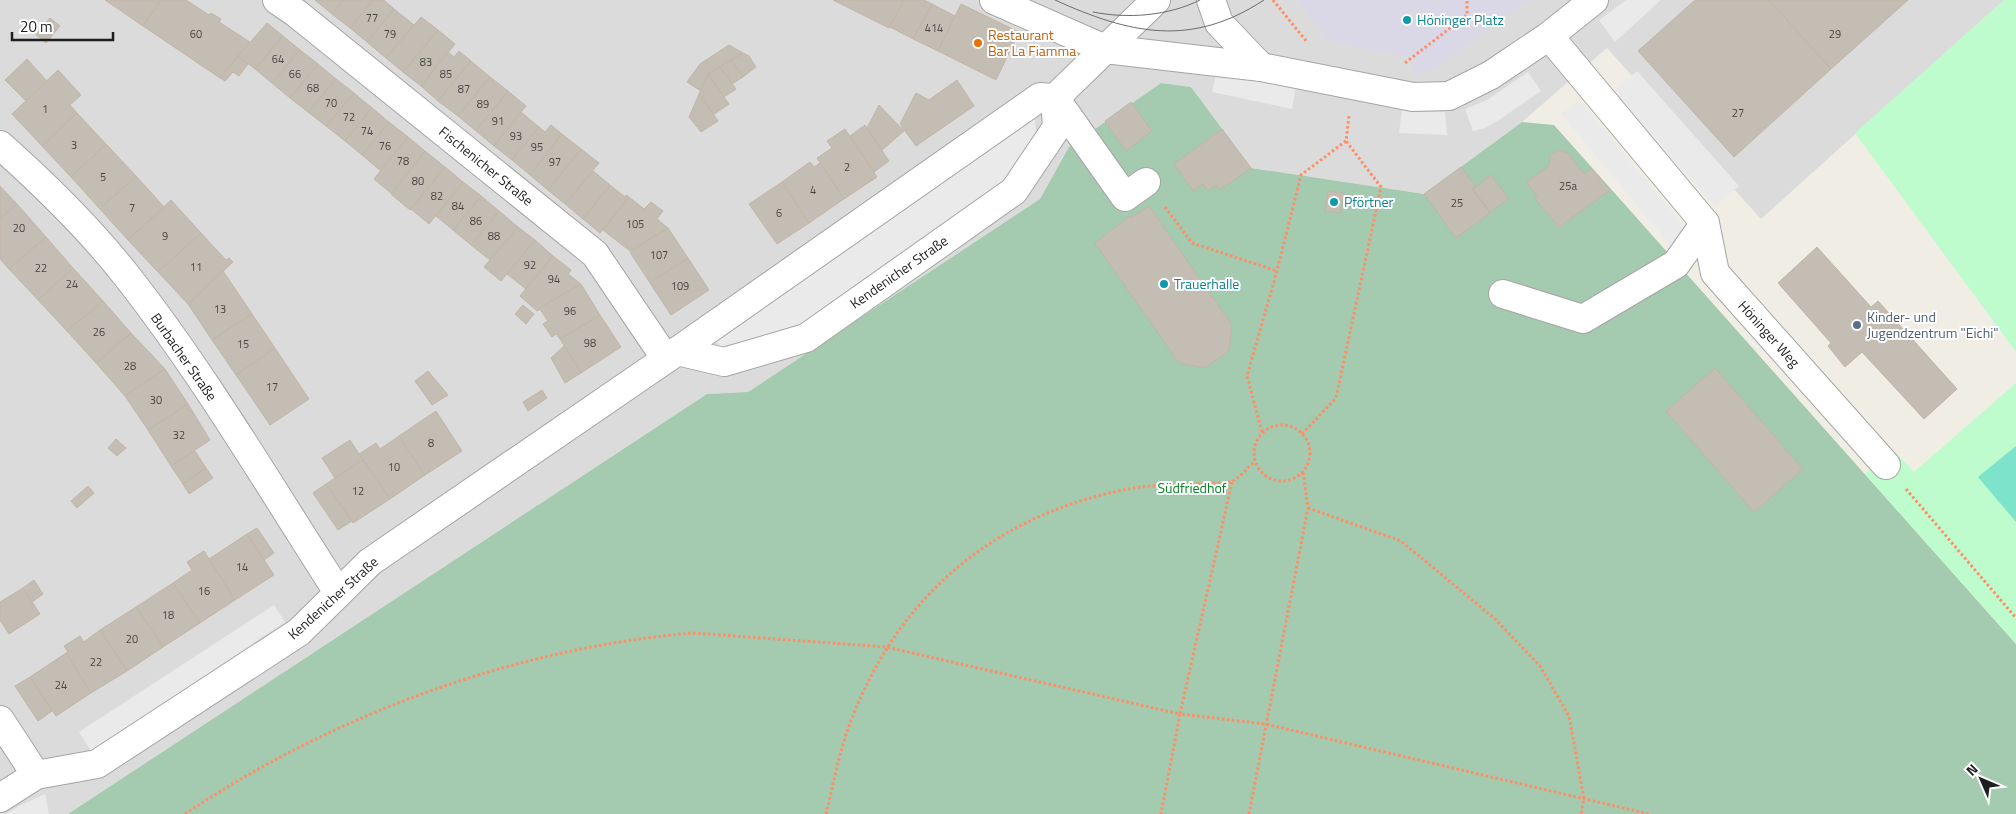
<svg xmlns="http://www.w3.org/2000/svg" width="2016" height="814" font-family="'Titillium Web',sans-serif">
<style>
.residential{fill:#dcdbdb}
.cemetery{fill:#a4caaf}
.park{fill:#befccd}
.pitch{fill:#7ee3cb}
.parking{fill:#eaeaea}
.plaza{fill:#dad8e6}
.building{fill:#c4bdb3;stroke:#c2b6a5}
.lines{fill:none;stroke-linecap:round;stroke-linejoin:round}
.minor-casing{stroke:#a5a5a5;stroke-width:30}
.path{stroke:#ff8d66;stroke-width:3;stroke-dasharray:2.5 2.5;stroke-linecap:butt}
.minor{stroke:#fff;stroke-width:28}
.tram{stroke:#6c6c6c;stroke-width:1}
.culture-dot{fill:#0f9aa8;stroke:#fff;stroke-width:2}
.food-dot{fill:#e8710a;stroke:#fff;stroke-width:2}
.service-dot{fill:#5c6f8a;stroke:#fff;stroke-width:2}
.labels{text-anchor:middle;stroke-width:4;stroke-linejoin:round;paint-order:stroke}
.number-label{font-size:11px;fill:#484643}
.culture-label{font-size:14px;fill:#0d838f;stroke:#fff;text-anchor:start}
.food-label{font-size:14px;fill:#c56008;stroke:#fff;text-anchor:start}
.street-label{font-size:14px;fill:#1e1e1e;stroke:#fff}
.service-label{font-size:14px;fill:#4e5e75;stroke:#fff;text-anchor:start}
.park-label{font-size:14px;fill:#068323;stroke:#fff}
</style>
<rect width="100%" height="100%" fill="#f0eee4"/>
<polygon class="residential" points="0,0 2004,0 1761,219 1607,48 1522,122 1424,194 1251,168 1191,87 1161,83 1069,147 1040,199 748,392 707,394 68,814 0,814"/>
<polygon class="cemetery" points="1161,83 1191,87 1251,168 1424,194 1522,122 1554,125 2016,644 2016,814 68,814 707,394 748,392 1040,199 1069,147"/>
<g class="park">
<polygon points="2004,0 2016,0 2016,352 1855,133"/>
<polygon points="2016,383 2016,644 1865,474 1892,449 1914,472"/>
</g>
<polygon class="pitch" points="2016,446 2016,522 1978,477"/>
<g class="parking">
<polygon points="1626,0 1661,0 1615,42 1599,20"/>
<polygon points="1217,69 1296,86 1292,109 1212,92"/>
<polygon points="1637,71 1739,186 1715,207 1613,92"/>
<polygon points="1528,72 1541,91 1499,120 1485,128 1473,131 1465,109 1487,100"/>
<polygon points="1579,99 1688,231 1670,245 1561,114"/>
<polygon points="1402,109 1422,112 1445,112 1447,135 1399,133"/>
<polygon points="1034,113 1037,141 1006,182 804,327 730,352 708,337"/>
<polygon points="274,605 285,622 91,751 79,732"/>
<polygon points="45,794 49,814 6,814 19,806"/>
</g>
<polygon class="plaza" points="1297,0 1529,0 1437,67 1412,76 1415,59 1329,41"/>
<g class="building">
<polygon points="105,0 161,0 143,26"/>
<polygon points="161,0 186,0 209,15 211,13 221,19 219,22 250,42 220,78 143,26"/>
<polygon points="315,0 344,0 332,14"/>
<polygon points="344,0 373,0 350,28 332,14"/>
<polygon points="373,0 384,0 394,9 367,42 350,28"/>
<polygon points="833,0 904,0 889,28"/>
<polygon points="904,0 924,0 932,4 913,39 890,27"/>
<polygon points="1695,0 1769,0 1831,69 1734,157 1638,51"/>
<polygon points="1769,0 1908,0 1831,69"/>
<polygon points="932,4 955,16 938,51 913,39"/>
<polygon points="961,4 1019,32 996,80 938,51"/>
<polygon points="394,9 414,25 386,58 367,42"/>
<polygon points="421,17 438,30 403,72 386,58"/>
<polygon points="50,18 60,26 46,43 36,35"/>
<polygon points="267,23 283,36 255,69 238,56"/>
<polygon points="438,30 455,44 421,86 403,72"/>
<polygon points="283,36 300,50 272,83 255,69"/>
<polygon points="729,45 743,53 708,74 701,91 687,82 700,64"/>
<polygon points="300,50 318,64 290,98 272,83"/>
<polygon points="459,51 471,61 438,101 421,86 448,52 454,57"/>
<polygon points="743,53 749,56 756,67 743,77 731,60"/>
<polygon points="238,56 248,64 239,76 233,72 225,81 220,78"/>
<polygon points="27,59 47,81 26,101 5,80"/>
<polygon points="731,60 743,77 732,84 720,67"/>
<polygon points="471,61 490,77 458,116 438,101"/>
<polygon points="318,64 336,79 308,112 290,98"/>
<polygon points="720,67 736,89 724,97 708,74"/>
<polygon points="58,70 81,95 70,105 77,113 42,146 12,114"/>
<polygon points="708,74 729,104 713,115 699,94"/>
<polygon points="490,77 508,91 476,131 458,116"/>
<polygon points="336,79 354,93 326,126 308,112"/>
<polygon points="957,80 974,106 916,146 900,124 916,93 929,100"/>
<polygon points="508,91 526,106 494,146 476,131"/>
<polygon points="354,93 372,108 345,141 326,126"/>
<polygon points="699,94 718,121 701,132 689,117"/>
<polygon points="1131,102 1152,131 1126,151 1105,121"/>
<polygon points="879,105 904,131 882,150 867,128"/>
<polygon points="372,108 389,122 362,155 345,141"/>
<polygon points="521,112 539,127 512,160 494,146"/>
<polygon points="77,113 106,144 71,177 42,146"/>
<polygon points="389,122 408,137 381,171 362,155"/>
<polygon points="551,125 562,134 530,175 512,160 539,127 545,132"/>
<polygon points="865,125 889,161 874,172 850,136"/>
<polygon points="845,129 877,177 844,199 817,158 832,148 827,141"/>
<polygon points="1222,129 1251,168 1220,190 1216,185 1208,191 1203,184 1193,191 1174,164"/>
<polygon points="562,134 581,149 548,190 530,175"/>
<polygon points="408,137 425,151 392,194 374,179"/>
<polygon points="106,144 136,176 100,209 71,177"/>
<polygon points="581,149 599,163 565,204 548,190"/>
<polygon points="1558,150 1568,153 1584,174 1591,168 1610,190 1559,227 1535,199 1537,197 1527,182 1549,166 1550,156"/>
<polygon points="425,151 445,167 410,210 391,194"/>
<polygon points="810,162 814,167 820,163 844,199 809,223 782,182"/>
<polygon points="445,167 463,182 429,224 411,209"/>
<polygon points="1461,167 1475,186 1472,189 1490,213 1456,238 1424,194"/>
<polygon points="593,171 610,185 583,219 565,204"/>
<polygon points="1491,175 1509,199 1490,212 1473,189"/>
<polygon points="136,176 164,207 128,240 100,209"/>
<polygon points="463,182 481,196 453,230 436,216"/>
<polygon points="782,182 809,223 777,244 749,204"/>
<polygon points="610,185 625,197 626,195 629,197 600,233 583,219"/>
<polygon points="0,186 17,204 0,219"/>
<polygon points="1328,191 1344,193 1340,213 1325,211"/>
<polygon points="481,196 499,211 471,245 453,230"/>
<polygon points="629,197 644,209 651,202 663,211 657,219 668,228 630,251 603,230"/>
<polygon points="171,200 201,233 158,272 128,240"/>
<polygon points="17,204 46,237 9,269 0,259 0,219"/>
<polygon points="1149,206 1232,325 1229,351 1205,368 1179,363 1095,243 1130,216 1131,218"/>
<polygon points="499,211 518,227 490,260 471,245"/>
<polygon points="518,227 535,240 501,281 484,267"/>
<polygon points="668,228 688,258 650,283 630,252"/>
<polygon points="201,233 226,260 229,258 233,262 188,304 158,272"/>
<polygon points="46,237 73,268 38,300 9,269"/>
<polygon points="535,240 553,256 526,289 507,274"/>
<polygon points="1817,247 1871,307 1878,301 1957,389 1924,419 1862,352 1845,367 1828,346 1831,343 1778,283"/>
<polygon points="553,256 571,270 568,274 581,284 537,311 520,296"/>
<polygon points="688,258 709,290 671,315 650,283"/>
<polygon points="73,268 103,301 67,331 38,300"/>
<polygon points="223,271 252,314 212,340 188,304"/>
<polygon points="581,284 600,315 560,339 556,334 552,337 543,324 548,321 539,308"/>
<polygon points="103,301 131,333 96,363 67,331"/>
<polygon points="523,305 534,314 526,324 515,314"/>
<polygon points="252,314 275,348 236,375 212,340"/>
<polygon points="600,315 621,347 581,373 560,339"/>
<polygon points="131,333 165,369 125,396 96,363"/>
<polygon points="564,346 581,373 565,383 551,358"/>
<polygon points="275,348 309,399 270,425 236,375"/>
<polygon points="1715,368 1803,469 1754,512 1666,411"/>
<polygon points="165,369 188,404 148,430 125,396"/>
<polygon points="428,371 448,395 432,405 415,381"/>
<polygon points="542,390 547,398 528,411 523,402"/>
<polygon points="188,404 210,440 171,466 148,430"/>
<polygon points="436,411 462,451 425,475 399,436"/>
<polygon points="399,436 425,475 390,499 359,454 376,443 380,449"/>
<polygon points="116,439 126,448 117,456 108,448"/>
<polygon points="350,440 363,460 335,478 322,458"/>
<polygon points="195,451 206,468 183,484 171,466"/>
<polygon points="363,460 390,499 353,523 326,484"/>
<polygon points="206,468 213,478 189,494 183,484"/>
<polygon points="326,484 352,521 338,530 313,493"/>
<polygon points="88,486 94,493 77,508 71,501"/>
<polygon points="257,528 274,553 264,560 247,534"/>
<polygon points="247,534 274,575 235,600 209,559"/>
<polygon points="204,551 235,600 200,623 173,583 192,570 187,562"/>
<polygon points="34,580 43,594 32,602 23,588"/>
<polygon points="173,583 200,623 163,647 136,607"/>
<polygon points="23,588 40,614 9,634 0,620 0,602"/>
<polygon points="136,607 163,647 127,671 100,630"/>
<polygon points="100,630 127,671 91,693 66,653 68,652 64,646 80,636 84,642"/>
<polygon points="66,653 91,693 56,716 30,677"/>
<polygon points="30,677 52,711 38,721 15,686"/>
</g>
<g class="lines">
<g class="minor-casing">
<g id="minor">
<polyline points="277,0 296,13 595,254 666,359"/>
<polyline points="994,0 1105,49 1261,67 1413,97 1449,96 1491,75 1549,36 1594,0"/>
<polyline points="1211,0 1219,23 1261,67"/>
<polyline points="1549,36 1705,223 1715,273 1886,465"/>
<polyline points="1055,98 1125,197 1146,182"/>
<path d="M 0,145 C 45,185 89,228 126,275 C 204,374 270,487 338,592"/>
<polyline points="1503,294 1583,319 1676,264 1705,223"/>
<polyline points="677,351 724,362 806,338 1014,191 1057,127 1055,98 1156,0"/>
<polyline points="0,720 36,775"/>
<polyline points="0,798 36,775 97,764 299,632 370,562 666,359 1040,97 1055,98"/>
</g>
</g>
<g class="path">
<polyline points="1273,0 1307,42"/>
<polyline points="1405,63 1467,15 1467,0"/>
<polyline points="1165,207 1192,243 1277,271"/>
<circle cx="1282" cy="453" r="28"/>
<polyline points="1262,432 1247,376 1277,271 1301,175 1346,141 1349,116"/>
<polyline points="1302,434 1336,398 1381,187 1346,141"/>
<polyline points="1232,482 1180,714 1265,724 1649,814"/>
<polyline points="1906,489 2016,618"/>
<polyline points="1308,508 1401,541 1495,619 1540,666 1569,716 1584,799 1581,814"/>
<path d="M 185,814 C 333,715 514,648 693,633 L 886,647 L 1180,714 L 1161,814"/>
<path d="M 826,814 C 833,785 839,754 849,726 C 897,595 997,512 1134,488 C 1159,484 1185,485 1210,483 C 1216,483 1226,484 1232,481 C 1240,478 1248,467 1255,461"/>
<polyline points="1249,814 1308,508 1303,471"/>
</g>
<use href="#minor" class="minor"/>
<g class="tram">
<path d="M 1055,0 C 1130,34 1191,48 1264,0"/>
<path d="M 1093,12 C 1128,19 1168,16 1200,0"/>
</g>
</g>
<g class="culture-dot">
<circle cx="1407" cy="20" r="5"/>
<circle cx="1334" cy="202" r="5"/>
<circle cx="1164" cy="284" r="5"/>
</g>
<circle class="food-dot" cx="978" cy="43" r="5"/>
<circle class="service-dot" cx="1857" cy="325" r="5"/>
<g class="labels">
<g class="number-label">
<text x="372" y="22">77</text>
<text x="934" y="32">414</text>
<text x="196" y="38">60</text>
<text x="390" y="38">79</text>
<text x="1835" y="38">29</text>
<text x="278" y="63">64</text>
<text x="426" y="66">83</text>
<text x="295" y="78">66</text>
<text x="446" y="78">85</text>
<text x="313" y="92">68</text>
<text x="464" y="93">87</text>
<text x="331" y="107">70</text>
<text x="483" y="108">89</text>
<text x="45" y="113">1</text>
<text x="1738" y="117">27</text>
<text x="349" y="121">72</text>
<text x="498" y="125">91</text>
<text x="367" y="135">74</text>
<text x="516" y="140">93</text>
<text x="74" y="149">3</text>
<text x="385" y="150">76</text>
<text x="537" y="151">95</text>
<text x="403" y="165">78</text>
<text x="555" y="166">97</text>
<text x="847" y="171">2</text>
<text x="103" y="181">5</text>
<text x="418" y="185">80</text>
<text x="1568" y="190">25a</text>
<text x="813" y="194">4</text>
<text x="437" y="200">82</text>
<text x="1457" y="207">25</text>
<text x="458" y="210">84</text>
<text x="132" y="212">7</text>
<text x="779" y="217">6</text>
<text x="476" y="225">86</text>
<text x="635" y="228">105</text>
<text x="19" y="232">20</text>
<text x="165" y="240">9</text>
<text x="494" y="240">88</text>
<text x="659" y="259">107</text>
<text x="530" y="269">92</text>
<text x="196" y="271">11</text>
<text x="41" y="272">22</text>
<text x="554" y="283">94</text>
<text x="72" y="288">24</text>
<text x="680" y="290">109</text>
<text x="220" y="313">13</text>
<text x="570" y="315">96</text>
<text x="99" y="336">26</text>
<text x="590" y="347">98</text>
<text x="243" y="348">15</text>
<text x="130" y="370">28</text>
<text x="272" y="391">17</text>
<text x="156" y="404">30</text>
<text x="179" y="439">32</text>
<text x="431" y="447">8</text>
<text x="394" y="471">10</text>
<text x="358" y="495">12</text>
<text x="242" y="571">14</text>
<text x="204" y="595">16</text>
<text x="168" y="619">18</text>
<text x="132" y="643">20</text>
<text x="96" y="666">22</text>
<text x="61" y="689">24</text>
</g>
<g class="culture-label">
<text x="1417" y="25">Höninger Platz</text>
<text x="1344" y="207">Pförtner</text>
<text x="1174" y="289">Trauerhalle</text>
</g>
<g class="food-label">
<text x="988" y="40">Restaurant<tspan x="988" dy="16">Bar La Fiamma</tspan></text>
</g>
<g class="street-label">
<text transform="translate(486 166) rotate(39)" y="5">Fischenicher Straße</text>
<text transform="translate(899 272) rotate(-35)" y="5">Kendenicher Straße</text>
<text transform="translate(1769 334) rotate(48)" y="5">Höninger Weg</text>
<text transform="translate(184 357) rotate(55)" y="5">Burbacher Straße</text>
<text transform="translate(333 598) rotate(-42)" y="5">Kendenicher Straße</text>
</g>
<g class="service-label">
<text x="1867" y="322">Kinder- und<tspan x="1867" dy="16">Jugendzentrum "Eichi"</tspan></text>
</g>
<g class="park-label">
<text x="1192" y="493">Südfriedhof</text>
</g>
</g>
<g transform="translate(1981 779) rotate(315)" stroke="#ffffff" stroke-width="4" paint-order="stroke">
<path d="M0-4L9 19L0 12L-9 19Z" fill="#1e1e1e"/>
<text y="-8" font-size="14" font-weight="bold" text-anchor="middle" fill="#1e1e1e">N</text>
</g>
<path d="M12 32v8h101v-8" fill="none" stroke="#1e1e1e" stroke-width="2.5"/>
<text x="20" y="32" font-size="15" fill="#1e1e1e" stroke="#ffffff" stroke-width="4" paint-order="stroke">20 m</text>
</svg>
